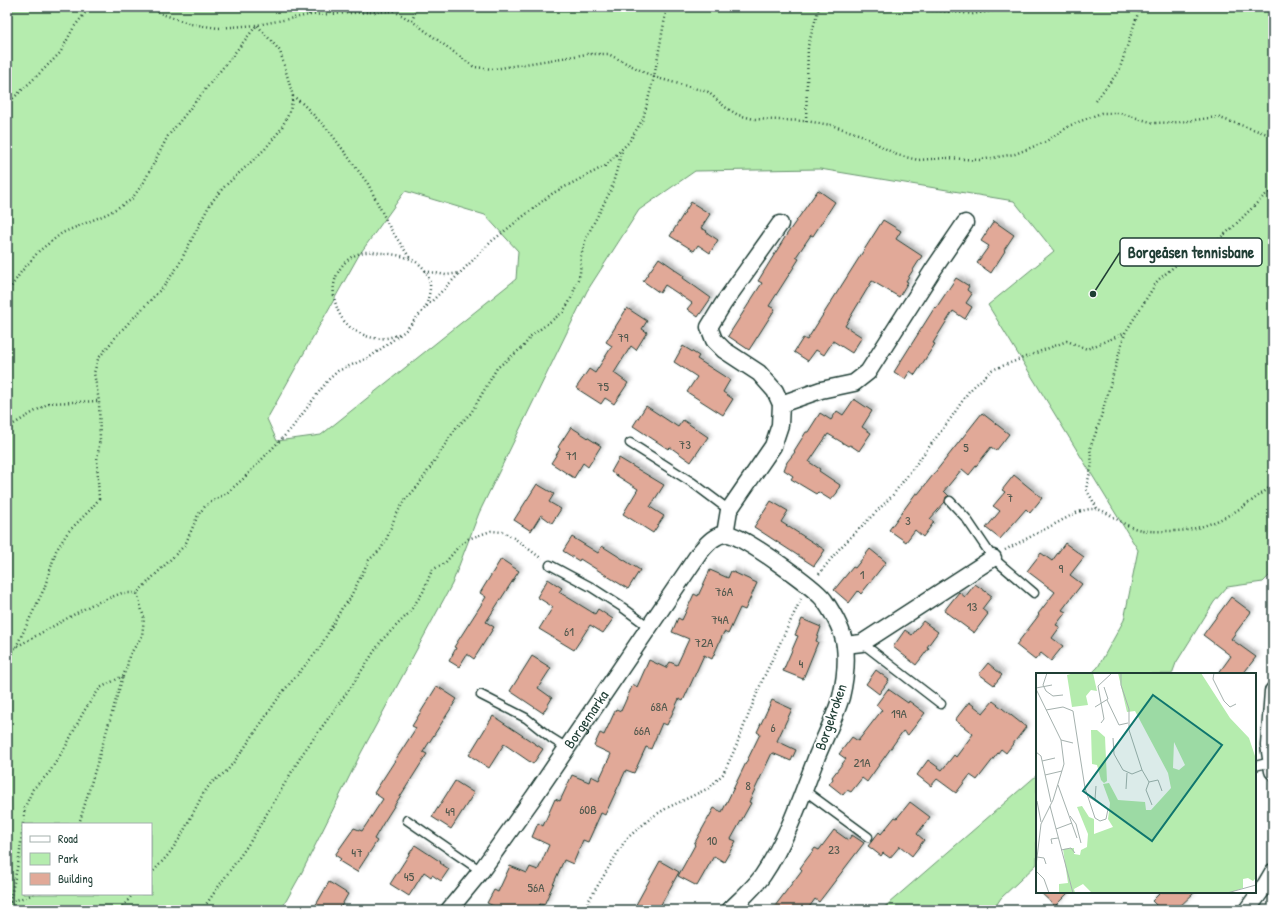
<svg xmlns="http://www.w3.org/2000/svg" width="1280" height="917" font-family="'Patrick Hand',sans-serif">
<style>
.green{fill:#b5ecae;stroke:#6a9471;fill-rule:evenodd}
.building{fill:#e1a998;stroke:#1f3d34;filter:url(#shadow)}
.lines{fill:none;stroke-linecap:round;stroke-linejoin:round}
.service-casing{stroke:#1f3d34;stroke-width:11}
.minor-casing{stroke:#1f3d34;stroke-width:19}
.path{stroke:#1f3d34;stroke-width:2.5;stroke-dasharray:1 3;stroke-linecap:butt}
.service{stroke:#fff;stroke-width:8}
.minor{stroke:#fff;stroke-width:16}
.labels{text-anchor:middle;stroke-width:4;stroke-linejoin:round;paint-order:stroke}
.number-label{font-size:13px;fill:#50584d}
.street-label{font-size:15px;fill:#1f3d34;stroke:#fff}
.inset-road{fill:none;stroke:#a5b1ae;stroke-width:1}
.view{fill:#0f766e;fill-opacity:0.15;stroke:#0f766e;stroke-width:2}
.inset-edge{fill:none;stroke:#1f3d34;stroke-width:2}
.leader{fill:none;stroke:#1f3d34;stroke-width:1.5}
.callout-dot{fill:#1f3d34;stroke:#fff;stroke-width:1.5}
.callout{fill:#fff;stroke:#1f3d34;stroke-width:1.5}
.callout-label{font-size:16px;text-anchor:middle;font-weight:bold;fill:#1f3d34}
</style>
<defs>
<filter id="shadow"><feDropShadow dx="3.5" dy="-3.5" stdDeviation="2" flood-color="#0004"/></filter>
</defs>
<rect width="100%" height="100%" fill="#fff"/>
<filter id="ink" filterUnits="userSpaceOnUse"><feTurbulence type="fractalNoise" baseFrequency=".025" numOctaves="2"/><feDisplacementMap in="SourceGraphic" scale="8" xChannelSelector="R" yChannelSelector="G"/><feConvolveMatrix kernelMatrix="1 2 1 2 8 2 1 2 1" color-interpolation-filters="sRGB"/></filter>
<g filter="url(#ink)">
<g class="green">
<path d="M 7,7 L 1273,7 L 1273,572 L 1263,582 L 1227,587 L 1214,602 L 1176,663 L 1172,674 L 1091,674 L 1098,667 L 1124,620 L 1138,550 L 988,305 L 1054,251 L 1014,201 L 820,169 L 695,171 L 639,210 L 587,291 L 479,513 L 452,584 L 361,753 L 301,874 L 281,910 L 7,910 ZM 405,191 L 485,215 L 518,251 L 516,279 L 321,435 L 277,441 L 267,419 L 359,255 ZM 23,824 L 151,824 L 151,894 L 23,894 Z"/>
<polygon points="1037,775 1037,864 1001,898 993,910 881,910"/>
</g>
<g class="building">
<polygon points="818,190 835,202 813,236 811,235 796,257 799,259 769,306 775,309 749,350 728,336 762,283 758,281 787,234"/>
<polygon points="691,202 710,214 701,228 707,231 706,232 718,240 710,253 698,245 694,251 670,236"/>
<polygon points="883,220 901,231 896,239 922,256 906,281 908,282 899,297 872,281 845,326 862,337 852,353 833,341 824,355 816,350 808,361 794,352 803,338 807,340"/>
<polygon points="994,221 1014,235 1004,250 1005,251 991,273 977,263 989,246 981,241"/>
<polygon points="659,258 675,269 675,270 684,276 683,278 711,298 698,317 687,309 692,303 665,285 660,293 643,281"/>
<polygon points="956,278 969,286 967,290 972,294 966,303 972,307 965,319 953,311 933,343 935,344 915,375 910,371 905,379 894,372 935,307 936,308"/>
<polygon points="627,308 647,321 642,329 647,332 636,350 631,346 614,373 628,383 614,404 605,398 601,404 576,388 589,369 595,373 612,346 606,342"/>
<polygon points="683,346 699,356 697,359 730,380 723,392 733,399 723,415 687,392 697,377 674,362"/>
<polygon points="854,399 872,411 862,427 871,433 859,451 850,445 848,446 828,434 809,462 820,469 819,471 840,485 837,493 831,500 818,492 816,494 791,479 793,476 784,470 787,462 795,452 794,451 806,432 808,432 820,413 831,420 837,411 843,415"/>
<polygon points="646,406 678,427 683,420 708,437 691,462 670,447 668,449 633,426"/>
<polygon points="982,413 1009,434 996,451 991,447 969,475 962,469 944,491 949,496 946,497 945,502 930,519 934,522 923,537 915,530 906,542 889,530 916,493 918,494"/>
<polygon points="571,427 601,446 588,467 583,463 574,478 551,463 560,449 558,447"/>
<polygon points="619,458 664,485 650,507 664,516 653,533 623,514 638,489 611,472"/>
<polygon points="1014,475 1042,498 1030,513 1026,509 1000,539 986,528 1000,511 993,506 1005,492 1002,490"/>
<polygon points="537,484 554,494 549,502 561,509 552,523 541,515 531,531 514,520"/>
<polygon points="771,501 788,511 781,522 825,550 814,566 754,527"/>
<polygon points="572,537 598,553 602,546 640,570 628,589 580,559 579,561 563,551"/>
<polygon points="1065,543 1084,557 1070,575 1082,584 1062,610 1066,612 1056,625 1060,627 1052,638 1063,646 1051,661 1041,653 1035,660 1016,645 1039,615 1038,614 1055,592 1027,571 1041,553 1052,561"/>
<polygon points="870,549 886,562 861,594 858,591 849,603 834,590 853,567 855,568"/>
<polygon points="501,559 519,571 486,622 494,627 474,659 467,654 459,667 449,661 456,648 454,647 486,597 480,593"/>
<polygon points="710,570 728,578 731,571 757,583 745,610 740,608 728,634 724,632 712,659 704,655 683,701 679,699 667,725 662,723 651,749 646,747 634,773 626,770 605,815 601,813 588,842 583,840 573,864 564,860 544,905 540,904 537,910 502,910 487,903 494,890 498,892 510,866 527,873 530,867 538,870 549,845 532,837 538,823 543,826 555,799 560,801 572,775 589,782 591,776 599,780 611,754 594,746 600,733 604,735 616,709 621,711 633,684 637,687 649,660 666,668 670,662 677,665 689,639 672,632 678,618 682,620 694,594 698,596"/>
<polygon points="548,579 562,588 559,592 595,614 598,609 613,619 603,633 590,625 574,650 539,629 553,607 537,597"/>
<polygon points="975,584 992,596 982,609 988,614 974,633 944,611 959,592 965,597"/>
<polygon points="1231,597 1251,612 1231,639 1256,657 1243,674 1218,674 1231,656 1203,635"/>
<polygon points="802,619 821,627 816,641 818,642 803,679 783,671 798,636 795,635"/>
<polygon points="923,621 938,632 927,647 929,648 916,665 893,647 905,630 912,635"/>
<polygon points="532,656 551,668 538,688 552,698 543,713 510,691"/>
<polygon points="988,663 1002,675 994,685 979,674"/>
<polygon points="876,670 889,680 879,694 866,684"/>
<polygon points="437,686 457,699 423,752 427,754 384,822 374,839 377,841 357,872 339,861 341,859 335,855 354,828 362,831 383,799 374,793 416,728 412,726"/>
<polygon points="888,689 908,703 909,701 925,713 908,735 903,731 867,782 862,778 851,792 847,790 843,795 829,784 833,779 832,777 846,759 839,754 852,737 858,741 882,710 876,705"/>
<polygon points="772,700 792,709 777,741 796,750 791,761 772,753 749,802 751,803 731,839 736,841 724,862 714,856 697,886 678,876 695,845 694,844 714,808 722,812 760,734 757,732"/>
<polygon points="993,701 1026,727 1006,753 1001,749 977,780 970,775 956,793 937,779 931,786 917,775 928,760 942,770 954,755 956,757 973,734 955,720 969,702 983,713"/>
<polygon points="493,716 543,749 533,764 504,744 489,768 469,755"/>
<polygon points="455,781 474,793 451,829 432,817"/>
<polygon points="910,802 930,817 917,834 924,840 912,856 900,846 890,858 883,853 881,856 868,846 879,832 881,834 895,817 897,818"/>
<polygon points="834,830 848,840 852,835 864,843 819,902 815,899 807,910 772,910 802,870 800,868 815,848 819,850"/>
<polygon points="415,845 441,862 440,863 449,869 441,881 432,875 431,877 424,872 409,896 390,884"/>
<polygon points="660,861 679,872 658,910 633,910"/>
<polygon points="329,882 348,894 339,910 313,910"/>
<polygon points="1040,892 1069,892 1055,906"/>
<polygon points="1161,892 1195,892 1176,910 1161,910 1152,901"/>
</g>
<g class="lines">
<g class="service-casing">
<g id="service">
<polyline points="630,443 693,483 729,510"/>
<polyline points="950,501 966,518 993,558 1034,593"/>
<polyline points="550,565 591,587 622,607 649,627"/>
<polyline points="862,643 941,704"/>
<polyline points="481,695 526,718 551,738 567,748"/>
<polyline points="1255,766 1271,762"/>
<polyline points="804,790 868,837"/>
<polyline points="407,820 481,871"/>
</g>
</g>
<g class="minor-casing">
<g id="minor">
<polyline points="781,404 821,390 854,383 868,372 933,270 965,223"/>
<polyline points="725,534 729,510 773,446 780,425 781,404 775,391 759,373 724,350 714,340 709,327 723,304 780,224"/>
<polyline points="845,645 862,643 993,558"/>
<polyline points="1273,691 1269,745 1273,771"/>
<path id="s1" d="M 449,910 L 481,871 L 533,798 L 700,552 C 707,544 715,534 727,534 C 741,534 814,587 824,600 C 833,613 843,630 845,646 C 847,663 845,680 841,697 C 835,717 825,737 817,756 C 801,797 788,838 763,875 C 755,887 741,899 730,910"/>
<polyline points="1247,910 1266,884 1273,872"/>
</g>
</g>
<g class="path">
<polyline points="151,7 162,14 191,24 218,28 257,25 309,15 394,11 412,21 474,67 494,69 587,54 608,54 654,77 708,92 725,107 738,115 754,119 806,121 831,125 861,135 897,155 918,160 946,158 980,160 1015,154 1045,142 1071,125 1101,113 1120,113 1154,123 1180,122 1217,117 1273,136"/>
<polyline points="925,7 932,10 973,14 1017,7"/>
<polyline points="309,15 310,7"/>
<polyline points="412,21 417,7"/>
<polyline points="1095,101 1119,71 1140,7"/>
<polyline points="7,104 37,76 60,53 74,27 90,7"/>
<polyline points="806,121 808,46 819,7"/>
<polyline points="425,271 446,275 460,273"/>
<polyline points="7,293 21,272 39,251 62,233 107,214 131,200 144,182 168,136 257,25 280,51 293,96 303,104 330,132 368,184 390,228 410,258"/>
<path d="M 399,334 C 381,342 368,339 351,328 C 341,320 336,309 334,296 C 331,276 345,254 366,252 C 371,251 377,253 382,253 C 400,255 423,258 429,279 C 432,288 428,298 426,306"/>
<polyline points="7,428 49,403 99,401"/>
<polyline points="1097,508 1086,489 1092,464 1090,448 1098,427 1125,333 1158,280 1188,255 1218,240 1232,228 1264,196 1273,190"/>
<path d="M 1005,550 L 1076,513 C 1103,502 1107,516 1129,526 C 1140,531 1154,532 1166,531 C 1173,531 1180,531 1187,530 C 1221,524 1247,505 1273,485"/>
<polyline points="819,574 839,549 892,496 951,418 969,391 992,370 1067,341 1087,349 1125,333"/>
<polyline points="16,647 44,589 56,551 68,532 91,509 99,499 97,460 100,439 99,401 94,373 98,359 118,334 164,286 178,266 210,204 223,188 265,149 281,129 290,111 293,96"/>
<polyline points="7,658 16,647 91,605 122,593 137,593"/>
<polyline points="23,824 25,807 33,789 49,773 66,746 84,711 100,688 123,676 127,667 129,656 142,636 144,618 137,593 185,545 198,515 206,505 228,492 243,479 291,429 328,380 338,371 370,357 405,331 426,307 492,241 553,193 605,166 629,142 643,119 654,77 667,7"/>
<polyline points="79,824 123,676"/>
<polyline points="151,874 168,855 180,838 203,794 211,783 227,771 243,750 281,694 319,649 342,608 349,600 369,560 381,549 387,538 395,517 404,501 418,486 456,428 471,413 497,368 523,347 531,336 563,312 570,301 580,274 581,256 586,238 611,190 622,151"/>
<polyline points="10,902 35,894"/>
<polyline points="8,910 19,859 23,826"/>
<polyline points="120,910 133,894"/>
<polyline points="202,910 250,842 303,753 351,687 381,641 409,613 423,592 432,570 445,563 459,546 468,539 491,531 503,532 514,538 542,559"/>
<polyline points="583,910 626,839 652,817 667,808 709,788 723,774 734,751 762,681 801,599"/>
</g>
<use href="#service" class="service"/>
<use href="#minor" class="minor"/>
</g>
</g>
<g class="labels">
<g class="number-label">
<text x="623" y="342">79</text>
<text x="603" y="391">75</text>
<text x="685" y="449">73</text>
<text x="966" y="452">5</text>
<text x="571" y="460">71</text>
<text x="1010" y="502">7</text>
<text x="908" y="525">3</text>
<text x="1061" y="573">9</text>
<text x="862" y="579">1</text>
<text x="724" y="596">76A</text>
<text x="972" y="611">13</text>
<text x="720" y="624">74A</text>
<text x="569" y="636">61</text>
<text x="704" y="647">72A</text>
<text x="801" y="668">4</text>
<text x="659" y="711">68A</text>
<text x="899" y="718">19A</text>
<text x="773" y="732">6</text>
<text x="642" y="735">66A</text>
<text x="862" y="767">21A</text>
<text x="748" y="790">8</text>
<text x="588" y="814">60B</text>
<text x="450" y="816">49</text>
<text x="712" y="845">10</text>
<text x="834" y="854">23</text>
<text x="357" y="857">47</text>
<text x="409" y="881">45</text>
<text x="536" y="892">56A</text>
</g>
<g class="street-label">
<text transform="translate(831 717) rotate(-71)" y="5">Borgekroken</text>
<text dy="5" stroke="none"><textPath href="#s1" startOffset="235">Borgemarka</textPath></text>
</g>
</g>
<g transform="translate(1036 673)">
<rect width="220" height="220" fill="#fff"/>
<path d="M 38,0 L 57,0 L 61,18 L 55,17 L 50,23 L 52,32 L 36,34 L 31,2 ZM 82,0 L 165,0 L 194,45 L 213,65 L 220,86 L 220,205 L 217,208 L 212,205 L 207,206 L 207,215 L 193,220 L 56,220 L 47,211 L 38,216 L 39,220 L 23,220 L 23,211 L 32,210 L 27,176 L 38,175 L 38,181 L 44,182 L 45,177 L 51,174 L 52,161 L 41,134 L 46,133 L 53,144 L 58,146 L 58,161 L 77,154 L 72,146 L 74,130 L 67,111 L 73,110 L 82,127 L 109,129 L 110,137 L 115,137 L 135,115 L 132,100 L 99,38 L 91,39 ZM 138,69 L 149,92 L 143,97 L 137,95 ZM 55,57 L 61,57 L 69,64 L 71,108 L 68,110 L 65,107 L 61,92 L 56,91 Z" fill="#b5ecae" fill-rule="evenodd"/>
<path class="inset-road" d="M 11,0 L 7,12 L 10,18 L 17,23 L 27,22M 85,0 L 85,12 L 93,36 L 93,57 L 106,97 L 113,109 L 122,107 L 126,118M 178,0 L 177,6 L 188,28 L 194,34 L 200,31M 0,15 L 16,12M 0,16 L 25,67 L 28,91 L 17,127 L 5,151 L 0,193M 71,27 L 83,52 L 92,50M 59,34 L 72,26 L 68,14M 10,37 L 27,34 L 37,38 L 49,115 L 59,145 L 64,148 L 70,146 L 72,136 L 53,124M 65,50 L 68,46 L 62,13 L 76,0M 77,65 L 78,81 L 87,97 L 96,101 L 106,97M 25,67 L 37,70M 0,79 L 5,83 L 15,129M 6,88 L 19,85M 9,102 L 26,98M 113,109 L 110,117 L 116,132M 22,112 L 41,165M 90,116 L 91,100M 59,126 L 60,113M 1,128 L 5,149M 14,133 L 37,220M 34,143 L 40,151 L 45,170M 20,156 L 36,150M 16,171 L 15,166 L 22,165M 25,177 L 35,175 L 39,180M 1,184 L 8,185 L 10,191M 0,198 L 8,206 L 13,220M 191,220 L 220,212"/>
<path class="view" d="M 117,22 L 186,72 L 116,168 L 47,118 Z"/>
<rect width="220" height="220" class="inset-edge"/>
</g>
<path class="leader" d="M1093 294L1120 252"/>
<circle class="callout-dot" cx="1093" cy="294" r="4"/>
<rect class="callout" x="1120" y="238" width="142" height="28" rx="4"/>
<g class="callout-label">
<text x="1191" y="258">Borgeåsen tennisbane</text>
</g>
<rect width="1280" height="917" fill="none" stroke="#fff" stroke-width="24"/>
<rect x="12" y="12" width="1256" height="893" fill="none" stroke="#1f3d34" stroke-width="1.5" filter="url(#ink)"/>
<rect x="22" y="823" width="130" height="72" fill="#ffffff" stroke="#a5b1ae"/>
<rect x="30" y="836" width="20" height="6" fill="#ffffff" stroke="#a5b1ae"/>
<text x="58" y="843" font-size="12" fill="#1f3d34">Road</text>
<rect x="30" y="853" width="20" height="12" fill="#b5ecae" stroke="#a5b1ae"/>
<text x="58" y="863" font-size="12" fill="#1f3d34">Park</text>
<rect x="30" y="873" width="20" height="12" fill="#e1a998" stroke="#a5b1ae"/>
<text x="58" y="883" font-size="12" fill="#1f3d34">Building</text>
</svg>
